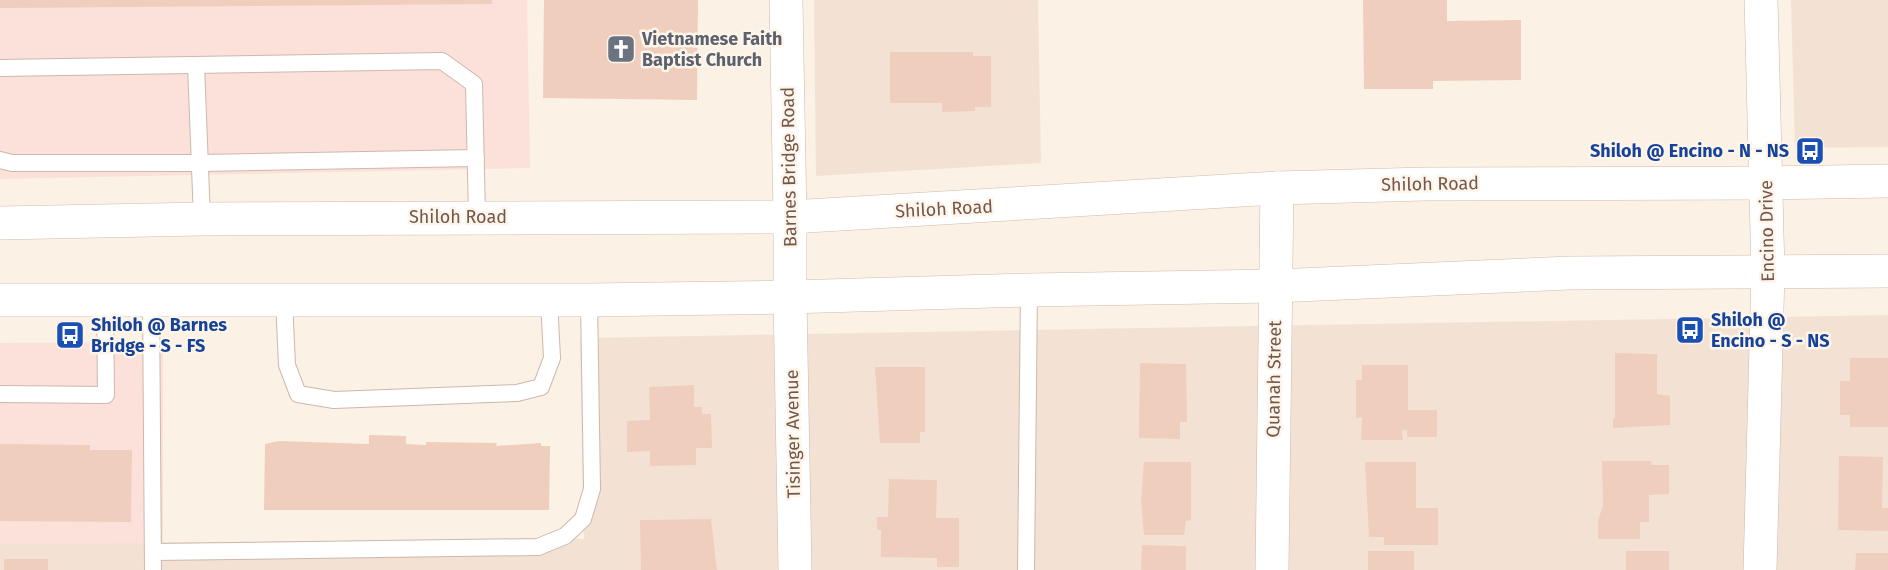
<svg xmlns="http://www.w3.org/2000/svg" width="1888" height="570" font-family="'Fira Sans',sans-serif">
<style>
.residential{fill:#f3e2d3}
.commercial{fill:#fbe1d9}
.building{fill:#f0cebd}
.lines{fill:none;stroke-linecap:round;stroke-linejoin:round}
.service-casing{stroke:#cdb8ab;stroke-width:18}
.minor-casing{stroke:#cdb8ab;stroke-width:34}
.tertiary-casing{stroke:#cdb8ab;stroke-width:34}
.secondary-casing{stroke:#d1baac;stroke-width:34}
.service{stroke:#fff;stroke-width:16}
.minor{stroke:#fff;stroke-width:33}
.tertiary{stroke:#fff;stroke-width:33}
.secondary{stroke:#fff;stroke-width:33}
.labels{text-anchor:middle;stroke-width:5;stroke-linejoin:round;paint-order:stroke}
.worship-label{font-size:18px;font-weight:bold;fill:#5b616d;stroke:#fef5ea;text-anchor:start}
.transit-label{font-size:18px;font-weight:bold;fill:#164399;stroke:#fef5ea;text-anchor:start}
.street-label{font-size:18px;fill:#73574b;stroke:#fef5ea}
</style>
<rect width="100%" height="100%" fill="#fbf1e4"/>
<g class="residential">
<polygon points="814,0 1038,0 1041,163 816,176"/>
<polygon points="1791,0 1888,0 1888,147 1795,148"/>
<polygon points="1888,315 1888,570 0,570 0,544 584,539 580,338"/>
</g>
<g class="commercial">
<polygon points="0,0 527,0 530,168 0,179"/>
<polygon points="163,342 163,543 0,544 0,343"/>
</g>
<g class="building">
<polygon points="0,0 492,0 492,4 0,8"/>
<polygon points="544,0 698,0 697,100 543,98"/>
<polygon points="1363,0 1447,0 1447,21 1521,20 1521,80 1433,81 1433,89 1364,89"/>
<polygon points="890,52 973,52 973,56 991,56 991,107 975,107 975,111 942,112 942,103 890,103"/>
<polygon points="1615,353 1657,354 1657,394 1670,396 1670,425 1613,428 1613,418 1615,418"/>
<polygon points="1850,358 1888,358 1888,427 1850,427 1850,415 1840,415 1840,381 1850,381"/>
<polygon points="1140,363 1186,364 1187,422 1180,422 1180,439 1139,438"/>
<polygon points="1362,365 1408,365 1408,410 1437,410 1437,437 1407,437 1407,430 1402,430 1403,440 1361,440 1362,417 1356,418 1356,380 1362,380"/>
<polygon points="875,367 925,367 925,432 920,432 920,443 880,443"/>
<polygon points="694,385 694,407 702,407 702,414 711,414 712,448 696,448 696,465 650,466 650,451 627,452 627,421 650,420 649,387"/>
<polygon points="369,435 406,436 406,444 426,445 426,442 497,443 496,446 541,443 541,446 550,446 549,510 264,510 265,444 279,441 369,444"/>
<polygon points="0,444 90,445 90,450 132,450 131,522 0,521"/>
<polygon points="1839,456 1883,457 1882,508 1888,508 1888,531 1838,530"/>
<polygon points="1602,461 1651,461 1651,465 1669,465 1669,494 1649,495 1649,522 1640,522 1640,539 1598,539 1598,520 1603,506"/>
<polygon points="1144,462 1191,462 1191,520 1186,521 1184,535 1144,535 1141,501"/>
<polygon points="1365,462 1416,462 1416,508 1438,508 1438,545 1384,545 1384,537 1369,537"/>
<polygon points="889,479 937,480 936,518 959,518 959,567 937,567 937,558 881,557 881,530 877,530 877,517 888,517"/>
<polygon points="711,519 717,570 641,570 640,520"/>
<polygon points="1142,545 1186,546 1186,570 1141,570"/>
<rect x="1368" y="551" width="46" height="19"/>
<rect x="1626" y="551" width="43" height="19"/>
<polygon points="1856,553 1888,553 1888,570 1855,570"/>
<rect x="4" y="559" width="44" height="11"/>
</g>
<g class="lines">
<g class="service-casing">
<g id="service">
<polyline points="196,65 202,219"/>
<polyline points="0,68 442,61 474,84 477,217"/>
<polyline points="0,160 12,163 200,163 476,158"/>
<polyline points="284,300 287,365 298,394 334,400 517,393 541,387 552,358 549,300"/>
<polyline points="151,301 153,570"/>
<polyline points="0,394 106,395 105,300"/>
<polyline points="153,552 538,547 565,536 583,519 592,489 589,300"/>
<polyline points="1026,570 1029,290"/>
</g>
</g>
<g class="minor-casing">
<g id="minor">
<polyline points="790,297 795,570"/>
<polyline points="1272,570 1277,188"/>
<polyline points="1760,570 1768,272 1761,0"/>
</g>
</g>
<g class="tertiary-casing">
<polyline id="tertiary" points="786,0 790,217 790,297"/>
</g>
<g class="secondary-casing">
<g id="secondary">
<polyline points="0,223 202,219 790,217 1277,188 1425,184 1766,183 1888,181"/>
<polyline points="0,300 589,300 790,297 1029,290 1275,286 1570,273 1888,271"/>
</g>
</g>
<use href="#service" class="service"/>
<use href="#minor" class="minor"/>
<use href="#tertiary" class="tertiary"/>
<use href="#secondary" class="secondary"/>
</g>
<defs>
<g id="church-square" transform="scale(1.5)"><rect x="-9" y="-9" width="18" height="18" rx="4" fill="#6b7280" stroke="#fef5ea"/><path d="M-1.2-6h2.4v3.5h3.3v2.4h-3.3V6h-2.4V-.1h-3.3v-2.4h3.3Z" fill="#fff"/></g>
<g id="bus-square" transform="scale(1.5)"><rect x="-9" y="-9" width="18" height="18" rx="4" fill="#1a4fb4" stroke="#fef5ea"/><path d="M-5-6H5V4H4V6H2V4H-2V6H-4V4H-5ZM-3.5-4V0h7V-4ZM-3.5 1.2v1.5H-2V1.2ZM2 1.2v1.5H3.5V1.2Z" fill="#fff"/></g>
</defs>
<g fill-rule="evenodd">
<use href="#church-square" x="621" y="49"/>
<use href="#bus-square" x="1810" y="151"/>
<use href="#bus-square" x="1690" y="330"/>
<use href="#bus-square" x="70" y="335"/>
</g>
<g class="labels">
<g class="worship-label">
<text x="642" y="45">Vietnamese Faith<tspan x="642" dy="21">Baptist Church</tspan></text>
</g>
<g class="transit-label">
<text x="1789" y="157" text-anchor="end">Shiloh @ Encino - N - NS</text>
<text x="1711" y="326">Shiloh @<tspan x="1711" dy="21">Encino - S - NS</tspan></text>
<text x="91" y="331">Shiloh @ Barnes<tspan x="91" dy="21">Bridge - S - FS</tspan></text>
</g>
<g class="street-label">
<text transform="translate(789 167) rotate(-91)" y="6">Barnes Bridge Road</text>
<text transform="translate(1430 184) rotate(-1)" y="6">Shiloh Road</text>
<text transform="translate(944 209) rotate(-3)" y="6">Shiloh Road</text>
<text x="458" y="223">Shiloh Road</text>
<text transform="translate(1767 231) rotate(-91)" y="6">Encino Drive</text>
<text transform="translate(1274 379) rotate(-89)" y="6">Quanah Street</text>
<text transform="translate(793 434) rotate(-91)" y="6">Tisinger Avenue</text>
</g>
</g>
</svg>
